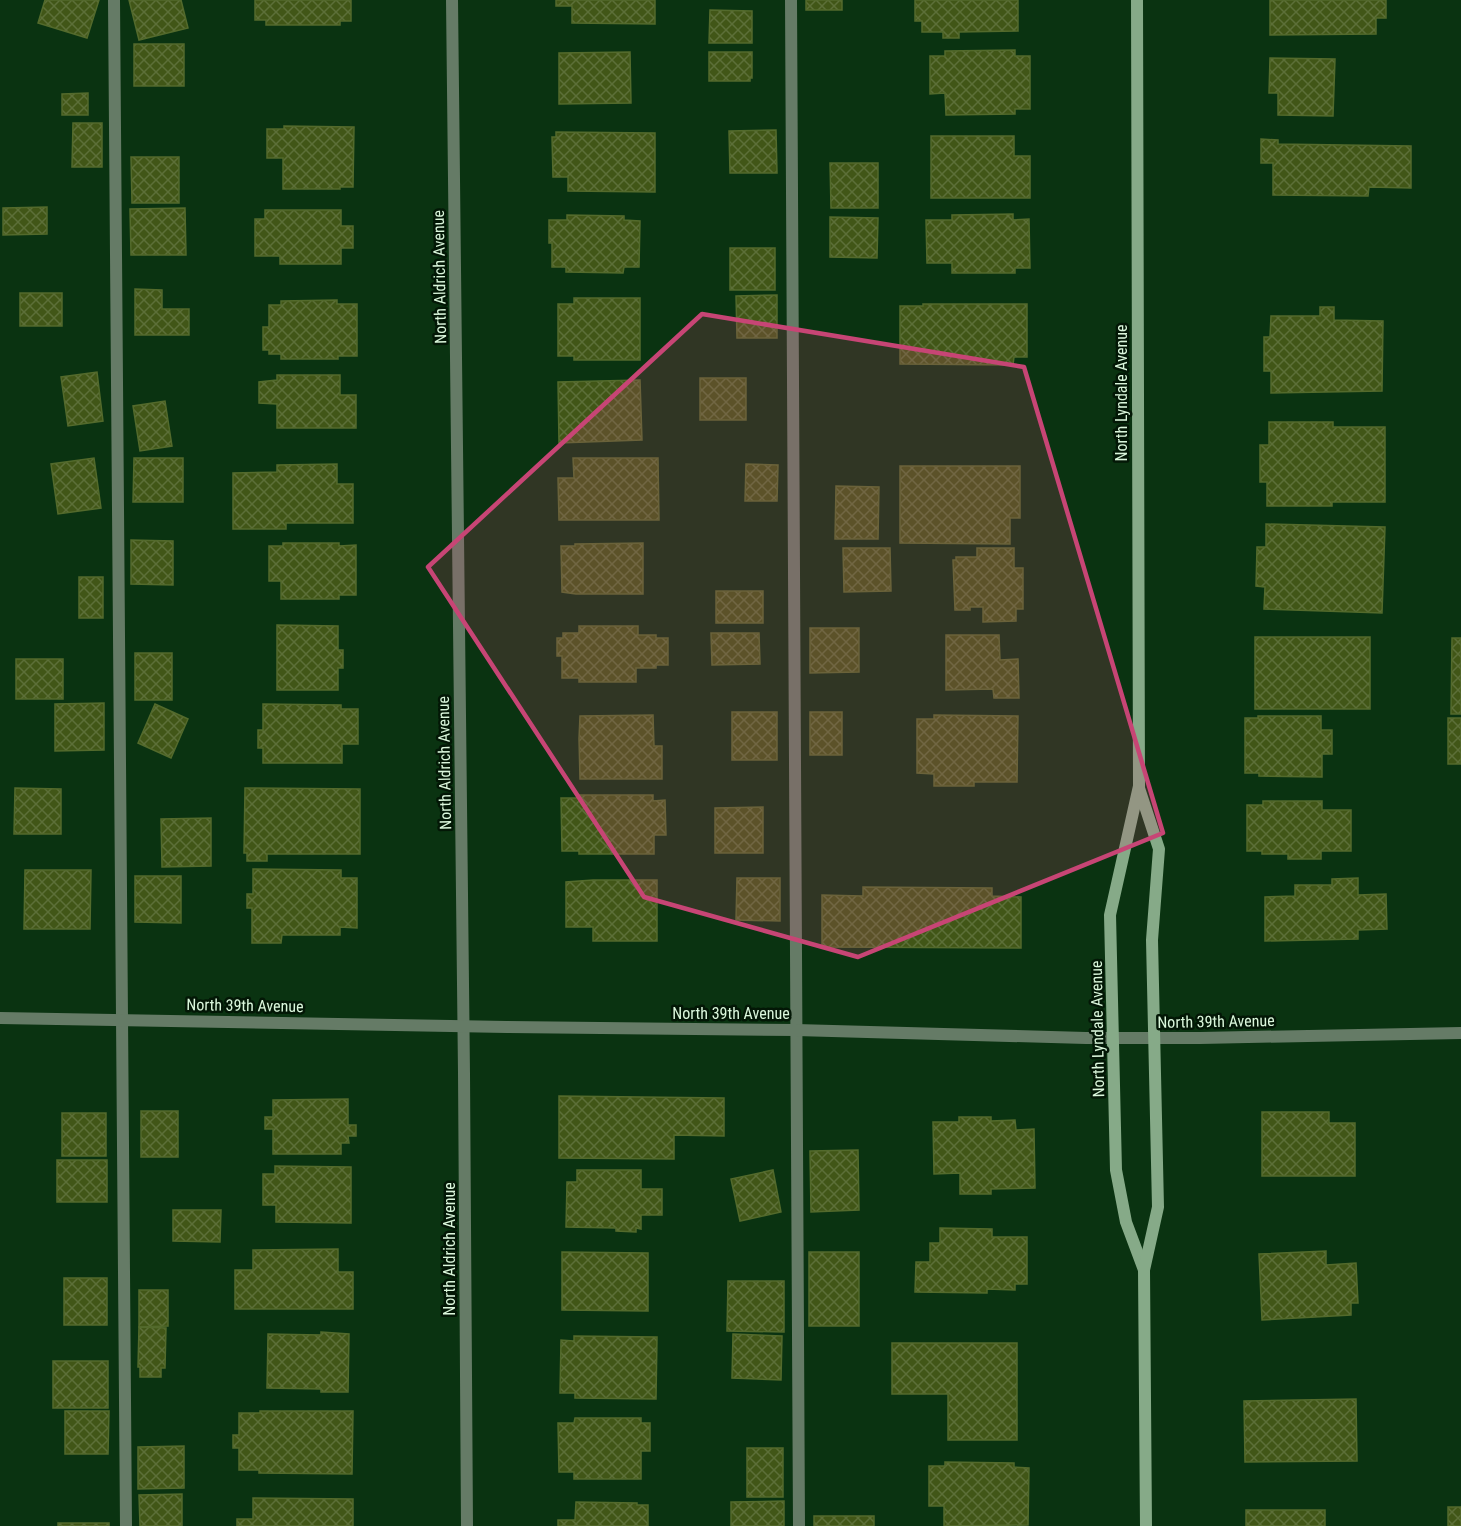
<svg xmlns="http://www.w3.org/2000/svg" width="1461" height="1526" font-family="'Roboto Condensed',sans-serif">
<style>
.building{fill:url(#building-cross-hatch);stroke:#536a2c;stroke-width:1.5}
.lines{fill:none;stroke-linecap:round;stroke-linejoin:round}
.lane{stroke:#657b66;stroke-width:12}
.street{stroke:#657b66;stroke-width:12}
.secondary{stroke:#86aa88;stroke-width:12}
.marked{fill:#c74575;fill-opacity:0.2;stroke:#c74575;stroke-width:4.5;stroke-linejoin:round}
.labels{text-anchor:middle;stroke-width:5;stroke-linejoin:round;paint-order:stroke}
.street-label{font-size:16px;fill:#dbf7dc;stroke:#031706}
</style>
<defs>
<pattern id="building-cross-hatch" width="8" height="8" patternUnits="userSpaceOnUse" patternTransform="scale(1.5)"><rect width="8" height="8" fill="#415617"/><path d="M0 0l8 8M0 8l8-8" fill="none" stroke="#5c6f38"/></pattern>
</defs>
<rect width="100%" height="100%" fill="#0a3311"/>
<g class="building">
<polygon points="45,0 99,0 87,38 38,23"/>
<polygon points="129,0 181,0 188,28 139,40"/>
<polygon points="255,0 351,0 351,21 340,21 340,25 266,25 266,20 255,20"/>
<polygon points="556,0 655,0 655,24 572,23 572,6 556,6"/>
<rect x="806" y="0" width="36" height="10"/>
<polygon points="915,0 1018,0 1018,31 959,32 959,38 943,38 943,32 922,32 922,21 915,21"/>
<polygon points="1270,0 1386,0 1386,18 1376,18 1376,34 1270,35"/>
<polygon points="710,10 752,11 752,43 709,43"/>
<rect x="134" y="44" width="50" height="42"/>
<polygon points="1015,50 1015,56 1030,56 1030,109 1015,109 1015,114 946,115 945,93 930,94 930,56 945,56 945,51"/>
<polygon points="630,52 631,103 559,104 559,53"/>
<polygon points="709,52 752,52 752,78 750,78 750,81 709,81"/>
<polygon points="1270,58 1335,59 1333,116 1278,115 1278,93 1269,93"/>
<polygon points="88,93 88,115 62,115 62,94"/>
<polygon points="73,123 102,123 102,167 72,167"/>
<polygon points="284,126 354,127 353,187 340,187 340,189 283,189 283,158 267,158 267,129 284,129"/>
<polygon points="776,130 777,173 730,173 729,131"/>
<polygon points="556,132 655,133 655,192 568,191 568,177 553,177 552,137 556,137"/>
<polygon points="931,136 1014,136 1014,156 1030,156 1030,198 931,198"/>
<polygon points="1261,139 1278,140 1278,144 1411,146 1411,188 1369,187 1368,196 1273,195 1273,163 1261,163"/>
<polygon points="131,157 179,157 179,203 132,203"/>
<polygon points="830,163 878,163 878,208 831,208"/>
<polygon points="47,207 47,234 3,235 3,208"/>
<polygon points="185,208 186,255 131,255 130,209"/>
<polygon points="265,210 341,210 341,226 353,226 353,248 341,248 341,264 280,264 280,256 255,256 255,219 265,219"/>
<polygon points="1013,214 1013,220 1029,219 1030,268 1015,268 1015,273 952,273 952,263 927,263 926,220 952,220 952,215"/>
<polygon points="567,215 624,216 624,220 640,221 639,267 624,267 623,273 566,272 566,267 552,267 552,243 549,243 549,220 567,220"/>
<polygon points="830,217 878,218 877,258 830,257"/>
<rect x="730" y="248" width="45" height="42"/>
<polygon points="135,289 162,290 162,309 189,309 189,335 135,335"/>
<rect x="20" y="293" width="42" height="33"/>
<polygon points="777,295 777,338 737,338 736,296"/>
<polygon points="574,298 640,298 640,360 574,360 574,356 558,356 558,304 574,304"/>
<polygon points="337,300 337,304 357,304 357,356 338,356 338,359 281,359 281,354 269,354 269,350 263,350 263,327 269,327 269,305 281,305 281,301"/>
<polygon points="923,304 1027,304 1027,357 1014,357 1013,365 900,364 900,306 923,306"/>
<polygon points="1320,307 1334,307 1334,320 1383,321 1382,391 1271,393 1271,371 1264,371 1264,337 1270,337 1271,316 1320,316"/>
<polygon points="97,372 103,421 68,426 61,377"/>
<polygon points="277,375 340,375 340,395 356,395 356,428 277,428 277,404 259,403 259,382 277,380"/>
<rect x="700" y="378" width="46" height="42"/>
<polygon points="640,380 642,440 559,443 558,382"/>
<polygon points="165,401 172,446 140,451 133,406"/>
<polygon points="1269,422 1333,422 1333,427 1385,427 1385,502 1332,502 1332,506 1267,506 1267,482 1260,482 1260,445 1269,445"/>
<polygon points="94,458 101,508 58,514 51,464"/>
<polygon points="134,458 183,458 183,502 133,502"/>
<polygon points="573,458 658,458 659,520 559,520 558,478 574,478"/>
<polygon points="337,464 337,484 353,484 353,523 286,523 286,529 233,529 233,473 277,472 277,465"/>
<polygon points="746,464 778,465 777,501 745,501"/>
<polygon points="900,466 1020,466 1020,518 1010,518 1010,544 900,543"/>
<polygon points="836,486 879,487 878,539 835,539"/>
<polygon points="1266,524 1385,527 1382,613 1264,609 1265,587 1256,586 1257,547 1266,547"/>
<polygon points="131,540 173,541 173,585 131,584"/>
<polygon points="283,543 339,543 339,546 356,545 356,595 339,595 339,599 281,599 281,581 269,581 269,546 283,546"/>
<polygon points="643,543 643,594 576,594 562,592 561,546 575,546 575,544"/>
<polygon points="843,548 890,548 891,591 844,592"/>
<polygon points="977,548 1014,548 1014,568 1023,568 1023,609 1016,609 1016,621 983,622 983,607 970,607 970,610 955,610 953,560 956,560 956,557 977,557"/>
<rect x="79" y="577" width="24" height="41"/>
<rect x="716" y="591" width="47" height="32"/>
<polygon points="277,625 338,626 338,650 343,650 343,668 338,668 338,690 277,690"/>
<polygon points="579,626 638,626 638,635 656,635 656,638 668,638 668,665 656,665 656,668 636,668 636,682 579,682 579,678 562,678 562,656 557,656 557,638 563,638 563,633 579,633"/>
<polygon points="810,628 859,628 859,672 810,673"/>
<polygon points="711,633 759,633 760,664 712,665"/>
<polygon points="946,635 999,635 1000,660 1018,659 1019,698 994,698 993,689 946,690"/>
<rect x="1255" y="637" width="115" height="72"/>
<polygon points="1452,638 1461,638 1461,714 1451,714"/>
<rect x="135" y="653" width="37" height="47"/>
<rect x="16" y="659" width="47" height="40"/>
<polygon points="104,703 104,750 55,751 55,704"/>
<polygon points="155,704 188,719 171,758 138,743"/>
<polygon points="263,704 341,705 341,709 358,709 358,744 342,744 342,763 263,763 263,748 258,748 258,730 263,730"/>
<rect x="732" y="712" width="45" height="48"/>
<rect x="810" y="712" width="32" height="43"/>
<polygon points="653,715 654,746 662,746 662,779 580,779 579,739 580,716"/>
<polygon points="934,715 1018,716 1017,782 974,782 974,786 934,786 934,774 917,773 917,719 934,719"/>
<polygon points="1258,716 1321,716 1321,730 1332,730 1332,754 1322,754 1322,777 1259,776 1259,773 1245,773 1245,718 1258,718"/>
<rect x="1448" y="718" width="13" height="46"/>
<polygon points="15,788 61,789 61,834 14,834"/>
<polygon points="245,788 360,789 360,854 267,854 267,861 247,861 247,853 244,853"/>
<polygon points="579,795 653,795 653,801 665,800 666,835 654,835 654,854 579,854 579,851 562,851 561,798 579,798"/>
<polygon points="1263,801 1322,801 1322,810 1351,810 1351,851 1321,851 1321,859 1288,859 1288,854 1262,854 1262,851 1247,851 1247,805 1263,805"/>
<polygon points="763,807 763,853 715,853 715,808"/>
<polygon points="211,818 211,866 162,867 161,819"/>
<polygon points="253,869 341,870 341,878 357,878 357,928 340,927 340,935 282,935 281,943 252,943 252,908 247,908 247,894 253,894"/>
<polygon points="25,870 91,870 90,929 24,929"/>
<polygon points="135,876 181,876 181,923 135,922"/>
<polygon points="737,878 780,878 780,921 736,920"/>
<polygon points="1358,878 1358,895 1386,894 1387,929 1358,930 1358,939 1265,941 1265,897 1295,896 1295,885 1332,885 1332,879"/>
<polygon points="593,880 657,880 657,941 593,941 593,927 566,927 566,882"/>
<polygon points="863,887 992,888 992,896 1021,897 1021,948 822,947 822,895 863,896"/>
<polygon points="559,1096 724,1098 724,1136 674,1135 674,1159 559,1158"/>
<polygon points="348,1099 348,1125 356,1125 356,1136 348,1136 349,1143 341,1143 341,1154 273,1154 273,1129 265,1129 265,1117 273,1117 273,1100"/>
<rect x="141" y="1111" width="37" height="46"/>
<polygon points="1262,1112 1329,1112 1329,1123 1355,1123 1355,1176 1262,1176"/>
<rect x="62" y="1113" width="44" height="43"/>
<polygon points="959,1117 991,1117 991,1121 1015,1120 1016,1130 1034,1129 1035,1188 991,1189 991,1194 960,1194 960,1173 934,1174 933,1122 959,1122"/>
<polygon points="858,1150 859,1210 811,1212 810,1151"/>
<rect x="57" y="1160" width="50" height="42"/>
<polygon points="275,1166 351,1167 351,1223 276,1222 276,1205 263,1205 263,1174 275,1174"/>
<polygon points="577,1170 641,1170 641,1189 662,1189 662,1215 641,1215 641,1229 636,1228 636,1232 616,1231 616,1228 566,1227 567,1182 577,1182"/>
<polygon points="773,1170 781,1212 740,1221 731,1179"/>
<polygon points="173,1210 221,1210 220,1242 173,1241"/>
<polygon points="940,1228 992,1229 992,1237 1027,1237 1027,1284 1015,1284 1015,1290 987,1289 987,1293 915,1292 916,1262 930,1262 930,1243 940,1243"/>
<polygon points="338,1249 338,1272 353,1272 353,1309 235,1309 235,1270 253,1270 253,1250"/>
<polygon points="1326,1251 1326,1265 1356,1263 1358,1303 1351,1303 1351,1315 1262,1320 1259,1254"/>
<polygon points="562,1252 648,1253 648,1311 562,1310"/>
<rect x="809" y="1252" width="50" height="74"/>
<rect x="64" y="1278" width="43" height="47"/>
<polygon points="728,1281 784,1281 784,1332 727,1331"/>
<polygon points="139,1290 168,1290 168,1326 139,1327"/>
<polygon points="139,1327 166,1328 165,1368 161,1368 161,1377 140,1377 140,1367 138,1367"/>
<polygon points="321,1332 349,1334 348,1392 321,1392 321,1389 267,1388 268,1334 321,1335"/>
<polygon points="733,1334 782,1336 781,1380 732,1378"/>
<polygon points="574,1336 657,1337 656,1399 575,1398 575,1393 560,1393 561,1340 574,1341"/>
<polygon points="892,1343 1017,1343 1017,1440 948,1440 948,1394 892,1394"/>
<rect x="53" y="1361" width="55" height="47"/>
<polygon points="1356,1399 1357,1461 1245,1462 1244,1401"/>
<polygon points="65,1411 109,1411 108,1454 65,1454"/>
<polygon points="260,1411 353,1411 352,1474 259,1473 259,1470 239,1470 239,1448 233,1448 233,1435 239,1435 239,1413 260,1413"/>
<polygon points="575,1418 641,1418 641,1423 650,1423 650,1451 641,1451 641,1479 574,1479 574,1472 559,1472 558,1423 574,1423"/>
<polygon points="184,1446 184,1488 138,1489 138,1447"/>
<rect x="747" y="1448" width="36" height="49"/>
<polygon points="945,1462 1014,1463 1014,1467 1029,1468 1028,1525 944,1526 944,1506 929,1506 929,1466 945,1466"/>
<polygon points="182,1494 182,1526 140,1526 139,1495"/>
<polygon points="253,1498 353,1499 353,1526 237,1526 237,1519 253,1519"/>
<polygon points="784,1501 784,1526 731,1526 731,1502"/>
<polygon points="576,1502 637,1503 637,1505 648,1505 648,1526 558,1526 558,1520 575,1520"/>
<rect x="1448" y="1507" width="13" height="19"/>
<rect x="1246" y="1510" width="79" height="16"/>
<rect x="814" y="1516" width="60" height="10"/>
<rect x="58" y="1523" width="51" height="3"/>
</g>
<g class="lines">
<g class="lane">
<polyline points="114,0 126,1526"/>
<polyline points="791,0 799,1526"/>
</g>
<g class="street">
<polyline points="452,0 464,1073 467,1526"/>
<polyline points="0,1018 507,1027 796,1030 1086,1038 1200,1038 1461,1033"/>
</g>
<g class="secondary">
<polyline points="1137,0 1139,786 1110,915 1116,1170 1126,1222 1144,1270"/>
<polyline points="1139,788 1159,849 1152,940 1158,1207 1144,1270 1146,1526"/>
</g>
</g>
<path class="marked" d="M 702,314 L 1024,367 L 1163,833 L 858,957 L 644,897 L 428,567 Z"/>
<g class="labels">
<g class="street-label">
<text transform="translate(439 277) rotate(-91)" y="6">North Aldrich Avenue</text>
<text transform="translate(1121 393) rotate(-90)" y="6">North Lyndale Avenue</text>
<text transform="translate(444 763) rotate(-91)" y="6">North Aldrich Avenue</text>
<text transform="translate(245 1005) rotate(1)" y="6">North 39th Avenue</text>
<text x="731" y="1019">North 39th Avenue</text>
<text transform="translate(1216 1021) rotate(-1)" y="6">North 39th Avenue</text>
<text transform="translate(1097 1029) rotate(-91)" y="6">North Lyndale Avenue</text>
<text transform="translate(449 1249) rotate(-90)" y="6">North Aldrich Avenue</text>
</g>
</g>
</svg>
